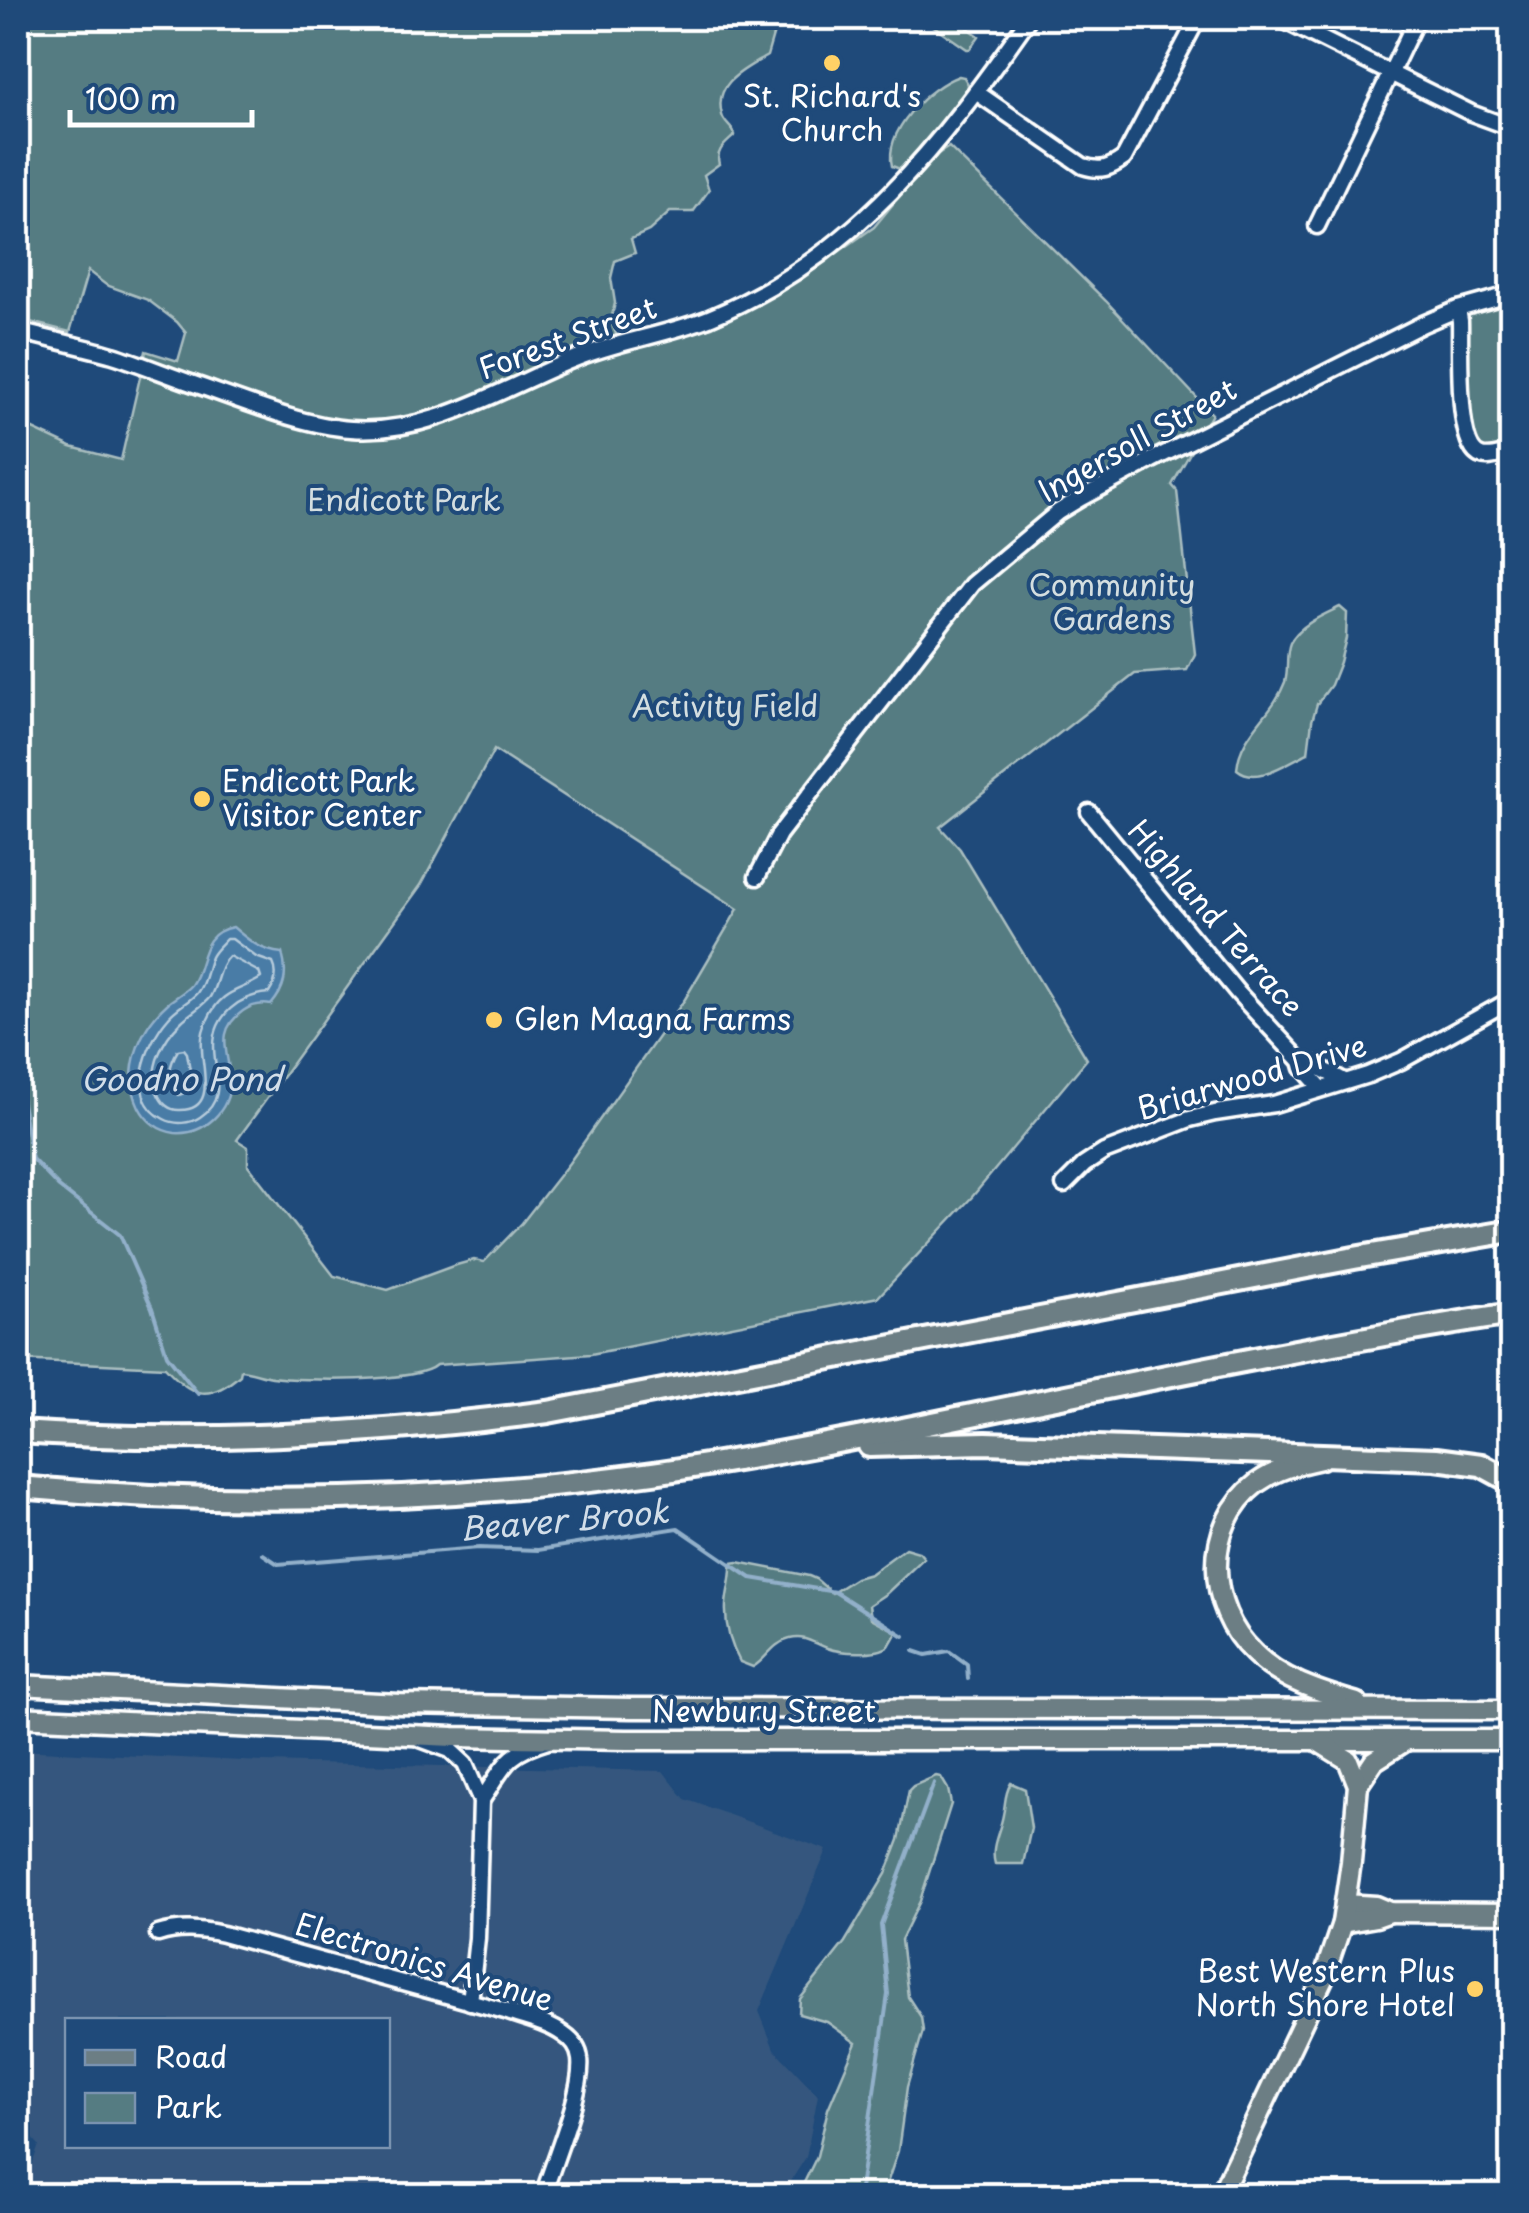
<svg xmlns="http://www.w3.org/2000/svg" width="1529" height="2213" font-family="'Playpen Sans',sans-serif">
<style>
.built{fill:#35577e;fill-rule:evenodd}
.green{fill:#557c82;stroke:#aabec0;stroke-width:2.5;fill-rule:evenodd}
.water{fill:#497ca6;stroke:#92b0ca;stroke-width:2.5}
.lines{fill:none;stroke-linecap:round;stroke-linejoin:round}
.shore{stroke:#b6cbdb;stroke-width:2.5}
.stream{stroke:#92b0ca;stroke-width:4}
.minor-casing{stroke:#fff;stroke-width:21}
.major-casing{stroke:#fff;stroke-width:25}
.highway-casing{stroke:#fff;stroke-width:28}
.minor{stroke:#1f4a7a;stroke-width:14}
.major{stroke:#6c7e84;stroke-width:18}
.highway{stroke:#6c7e84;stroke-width:20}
.poi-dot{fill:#ffd166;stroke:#1f4a7a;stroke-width:4}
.labels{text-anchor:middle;stroke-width:8;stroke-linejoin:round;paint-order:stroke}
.poi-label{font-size:30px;fill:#fff;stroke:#1f4a7a;text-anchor:start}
.street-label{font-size:30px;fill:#fff;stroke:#1f4a7a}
.park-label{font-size:30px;fill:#d4dee0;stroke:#1f4a7a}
.water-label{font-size:32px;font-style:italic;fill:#d2dee9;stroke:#1f4a7a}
</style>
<rect width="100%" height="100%" fill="#1f4a7a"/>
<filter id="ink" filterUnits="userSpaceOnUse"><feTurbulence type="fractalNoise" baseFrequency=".01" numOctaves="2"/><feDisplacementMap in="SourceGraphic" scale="20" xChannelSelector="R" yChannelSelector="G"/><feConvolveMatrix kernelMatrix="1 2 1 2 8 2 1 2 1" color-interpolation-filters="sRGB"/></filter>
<g filter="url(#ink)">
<path class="built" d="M 18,1750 L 263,1762 L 663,1771 L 685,1799 L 827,1850 L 759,2011 L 774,2049 L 818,2095 L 806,2157 L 782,2195 L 21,2195 L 39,2145 L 18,2122 ZM 68,2020 L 388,2020 L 388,2146 L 68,2146 Z"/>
<g class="green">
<path d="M 18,18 L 783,18 L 774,32 L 767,56 C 744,70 713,83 722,115 C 724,124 732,126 735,135 C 726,144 715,150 719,164 L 704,175 L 709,190 L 693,212 L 670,212 L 649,231 L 631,239 L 635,253 L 615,261 L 611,278 L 615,303 L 611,320 L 620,346 L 712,327 L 760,303 L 823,263 L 874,227 L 930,159 L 949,147 L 1106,301 L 1212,414 L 1172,485 L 1177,491 L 1195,654 L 1187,670 L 1135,674 L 940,827 L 960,849 L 1087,1059 L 972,1197 L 878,1297 L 591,1354 L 436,1365 C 417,1383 301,1381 272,1377 C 261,1375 251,1371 241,1370 L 240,1375 C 207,1404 191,1395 165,1367 L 18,1360 L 18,422 L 71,447 L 121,460 L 146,351 L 178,361 L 186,333 L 177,322 L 148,300 L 106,285 L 88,271 L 70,332 L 18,319 ZM 494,750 L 738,909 L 685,999 L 569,1163 L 522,1223 L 484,1262 L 474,1260 L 453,1266 L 388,1290 L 334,1276 L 248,1165 L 248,1147 L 237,1140 L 421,885 Z"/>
<polygon points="922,18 955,18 979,36 970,49 967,49"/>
<path d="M 959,76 L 964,77 C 965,80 968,82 968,85 C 968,98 912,160 900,169 L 892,166 C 884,131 928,87 959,76 Z"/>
<path d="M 1511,304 L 1511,450 C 1503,450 1488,453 1480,449 C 1461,437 1465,348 1464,325 L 1470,312 Z"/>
<path d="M 1340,607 L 1347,613 L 1346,638 L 1340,662 L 1331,685 L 1317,704 L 1312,721 L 1308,753 C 1288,762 1257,786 1237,769 C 1240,733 1273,715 1285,682 C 1289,670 1285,655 1290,643 C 1299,625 1323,615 1340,607 Z"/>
<path d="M 905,1548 L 919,1552 L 924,1558 L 887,1593 L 869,1605 L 871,1618 L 897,1632 C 896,1634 890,1644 889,1646 C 878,1655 840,1653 827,1648 C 813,1643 805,1635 790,1639 C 772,1643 767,1659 753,1667 L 740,1662 C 730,1644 725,1625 726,1605 C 727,1590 732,1578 731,1563 L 738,1562 L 809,1576 L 816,1579 L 832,1593 L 856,1578 L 870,1574 Z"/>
<polygon points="936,1776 941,1777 948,1789 951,1804 920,1901 901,1940 908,1997 921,2017 923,2031 907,2087 898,2151 883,2195 798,2195 817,2156 828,2109 856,2043 827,2022 799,2014 800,1999 845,1942 886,1874 899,1840 909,1790 913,1786"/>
<path d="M 1011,1783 L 1025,1789 L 1031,1828 L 1023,1864 L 995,1864 C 990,1847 1000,1832 1003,1815 C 1006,1802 1004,1795 1011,1783 Z"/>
</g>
<path class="water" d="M 233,927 C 248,940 261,951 282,953 C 288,974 285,989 271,1005 C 260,1003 252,1005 243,1011 C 213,1033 230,1053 230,1081 C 230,1111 204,1135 175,1133 C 159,1131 146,1121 139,1107 C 122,1072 139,1029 167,1004 C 174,998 185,992 191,985 C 206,965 198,933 233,927 Z"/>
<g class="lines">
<g class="shore">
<path d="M 226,939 L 232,939 L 256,957 L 273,963 C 278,973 275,984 269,993 C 240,995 214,1015 214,1046 C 214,1072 228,1099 200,1117 C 190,1124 175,1125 164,1119 C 124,1099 146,1043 168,1018 C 176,1008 189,1002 197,993 C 206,982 206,969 211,957 C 214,950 221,945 226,939 Z"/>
<path d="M 229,956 L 259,972 L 261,978 C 239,992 222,989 208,1019 C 203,1028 201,1039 202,1049 C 202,1069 217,1111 179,1110 C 168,1110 161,1102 157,1092 C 148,1068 163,1039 181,1022 C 190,1013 202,1007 210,997 C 218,984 218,966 229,956 Z"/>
<path d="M 184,1049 L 187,1053 L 192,1081 L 188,1091 L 179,1095 L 173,1092 C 167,1078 170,1063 178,1050 Z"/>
</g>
<g class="stream">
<polyline points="18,1080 32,1159 59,1187 120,1235 152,1308 167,1355 198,1394"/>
<polyline points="263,1554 278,1564 479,1548 538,1550 678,1528 751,1578 835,1592 904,1636"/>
<polyline points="914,1651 926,1655 949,1651 967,1664 968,1679"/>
<polyline points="859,2196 888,1994 881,1925 934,1783"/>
</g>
<g class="minor-casing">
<g id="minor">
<polyline points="1279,18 1471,113 1512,128"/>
<path d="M 976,92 L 1083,166 C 1101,172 1110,168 1124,158 L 1198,18"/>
<polyline points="1317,226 1417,18"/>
<path d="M 1458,309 L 1460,321 C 1461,345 1455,448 1481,456 C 1489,459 1502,454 1512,453"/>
<path d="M 18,331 C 49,339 81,346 113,355 C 139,363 165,374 191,383 C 238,399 302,426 351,429 C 430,435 501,389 572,360 C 616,341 664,336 709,318 C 855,258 942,142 1029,18"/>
<polyline points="1089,812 1238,993 1301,1061 1303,1068 1321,1088"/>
<polyline points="757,877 779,834 972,584 1058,512 1081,498 1152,460 1423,324 1458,309 1512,294"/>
<polyline points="1301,1061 1313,1064 1344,1081"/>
<polyline points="1064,1185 1084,1165 1104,1152 1190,1119 1215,1113 1274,1104 1368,1075 1401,1061 1512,999"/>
<polyline points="420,1739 450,1750 465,1764 481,1801 477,1938 470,2002"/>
<path d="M 481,1801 C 505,1766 504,1754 548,1741"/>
<path d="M 158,1934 C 180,1927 200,1929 223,1934 L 505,2011 C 523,2018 547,2022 563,2034 C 572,2040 579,2049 580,2059 C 584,2091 553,2162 543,2196"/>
</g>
</g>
<g class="major-casing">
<g id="major">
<path d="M 1321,1459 C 1298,1464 1276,1469 1257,1483 C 1202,1525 1206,1608 1254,1653 C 1282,1681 1321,1692 1357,1703"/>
<polyline points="18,1685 400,1704 631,1708 1512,1710"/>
<polyline points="18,1717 453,1737 627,1740 1512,1740"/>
<polyline points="1358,1785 1374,1761 1404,1742"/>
<polyline points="1345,1904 1376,1906 1390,1912 1512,1913"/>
<polyline points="1342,1923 1376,1917 1390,1912"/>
<polyline points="1220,2196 1323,1979 1342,1923 1351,1862 1358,1785 1348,1760 1319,1742"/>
</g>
</g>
<g class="highway-casing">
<g id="highway">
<path d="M 18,1432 C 195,1444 372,1435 548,1412 L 1354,1258 L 1512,1231"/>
<polyline points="869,1446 986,1443 1436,1459 1481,1465 1512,1482"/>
<path d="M 18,1487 C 229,1506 443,1502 653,1473 C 789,1454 922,1425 1056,1398 C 1207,1368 1359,1337 1512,1314"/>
</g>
</g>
<use href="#minor" class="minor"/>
<use href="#major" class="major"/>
<use href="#highway" class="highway"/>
</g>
</g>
<g class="poi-dot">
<circle cx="832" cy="63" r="10"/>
<circle cx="202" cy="799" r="10"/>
<circle cx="494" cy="1020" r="10"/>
<circle cx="1475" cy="1989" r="10"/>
</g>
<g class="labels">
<g class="poi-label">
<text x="832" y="107" text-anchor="middle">St. Richard's<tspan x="832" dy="34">Church</tspan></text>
<text x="222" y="792">Endicott Park<tspan x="222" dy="34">Visitor Center</tspan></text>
<text x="514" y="1030">Glen Magna Farms</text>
<text x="1455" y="1982" text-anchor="end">Best Western Plus<tspan x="1455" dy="34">North Shore Hotel</tspan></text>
</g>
<g class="street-label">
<text transform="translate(568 339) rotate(-20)" y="10">Forest Street</text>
<text transform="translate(1138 441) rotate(-29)" y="10">Ingersoll Street</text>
<text transform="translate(1215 919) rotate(49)" y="10">Highland Terrace</text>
<text transform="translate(1252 1078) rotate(-16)" y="10">Briarwood Drive</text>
<text x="764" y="1722">Newbury Street</text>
<text transform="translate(424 1963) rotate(17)" y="10">Electronics Avenue</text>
</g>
<g class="park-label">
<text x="404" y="511">Endicott Park</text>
<text x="1112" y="596">Community<tspan x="1112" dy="34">Gardens</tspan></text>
<text x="725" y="717">Activity Field</text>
</g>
<g class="water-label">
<text x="181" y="1091">Goodno Pond</text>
<text transform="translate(564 1521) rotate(-5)" y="11">Beaver Brook</text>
</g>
</g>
<rect width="1529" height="2213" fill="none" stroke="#1f4a7a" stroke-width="60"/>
<rect x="30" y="30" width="1469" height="2153" fill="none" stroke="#fff" stroke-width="4" filter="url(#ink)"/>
<rect x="65" y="2018" width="325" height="130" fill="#1f4a7a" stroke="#7992af" stroke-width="2.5"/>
<rect x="85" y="2050" width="50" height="15" fill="#6c7e84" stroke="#7992af" stroke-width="2.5"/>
<text x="155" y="2068" font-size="30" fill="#ffffff">Road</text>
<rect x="85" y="2093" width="50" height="30" fill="#557c82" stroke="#7992af" stroke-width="2.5"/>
<text x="155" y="2118" font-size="30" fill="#ffffff">Park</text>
<path d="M70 110v15h182v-15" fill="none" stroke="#ffffff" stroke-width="5"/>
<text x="85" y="110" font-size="30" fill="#ffffff" stroke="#1f4a7a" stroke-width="8" paint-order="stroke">100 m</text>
</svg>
